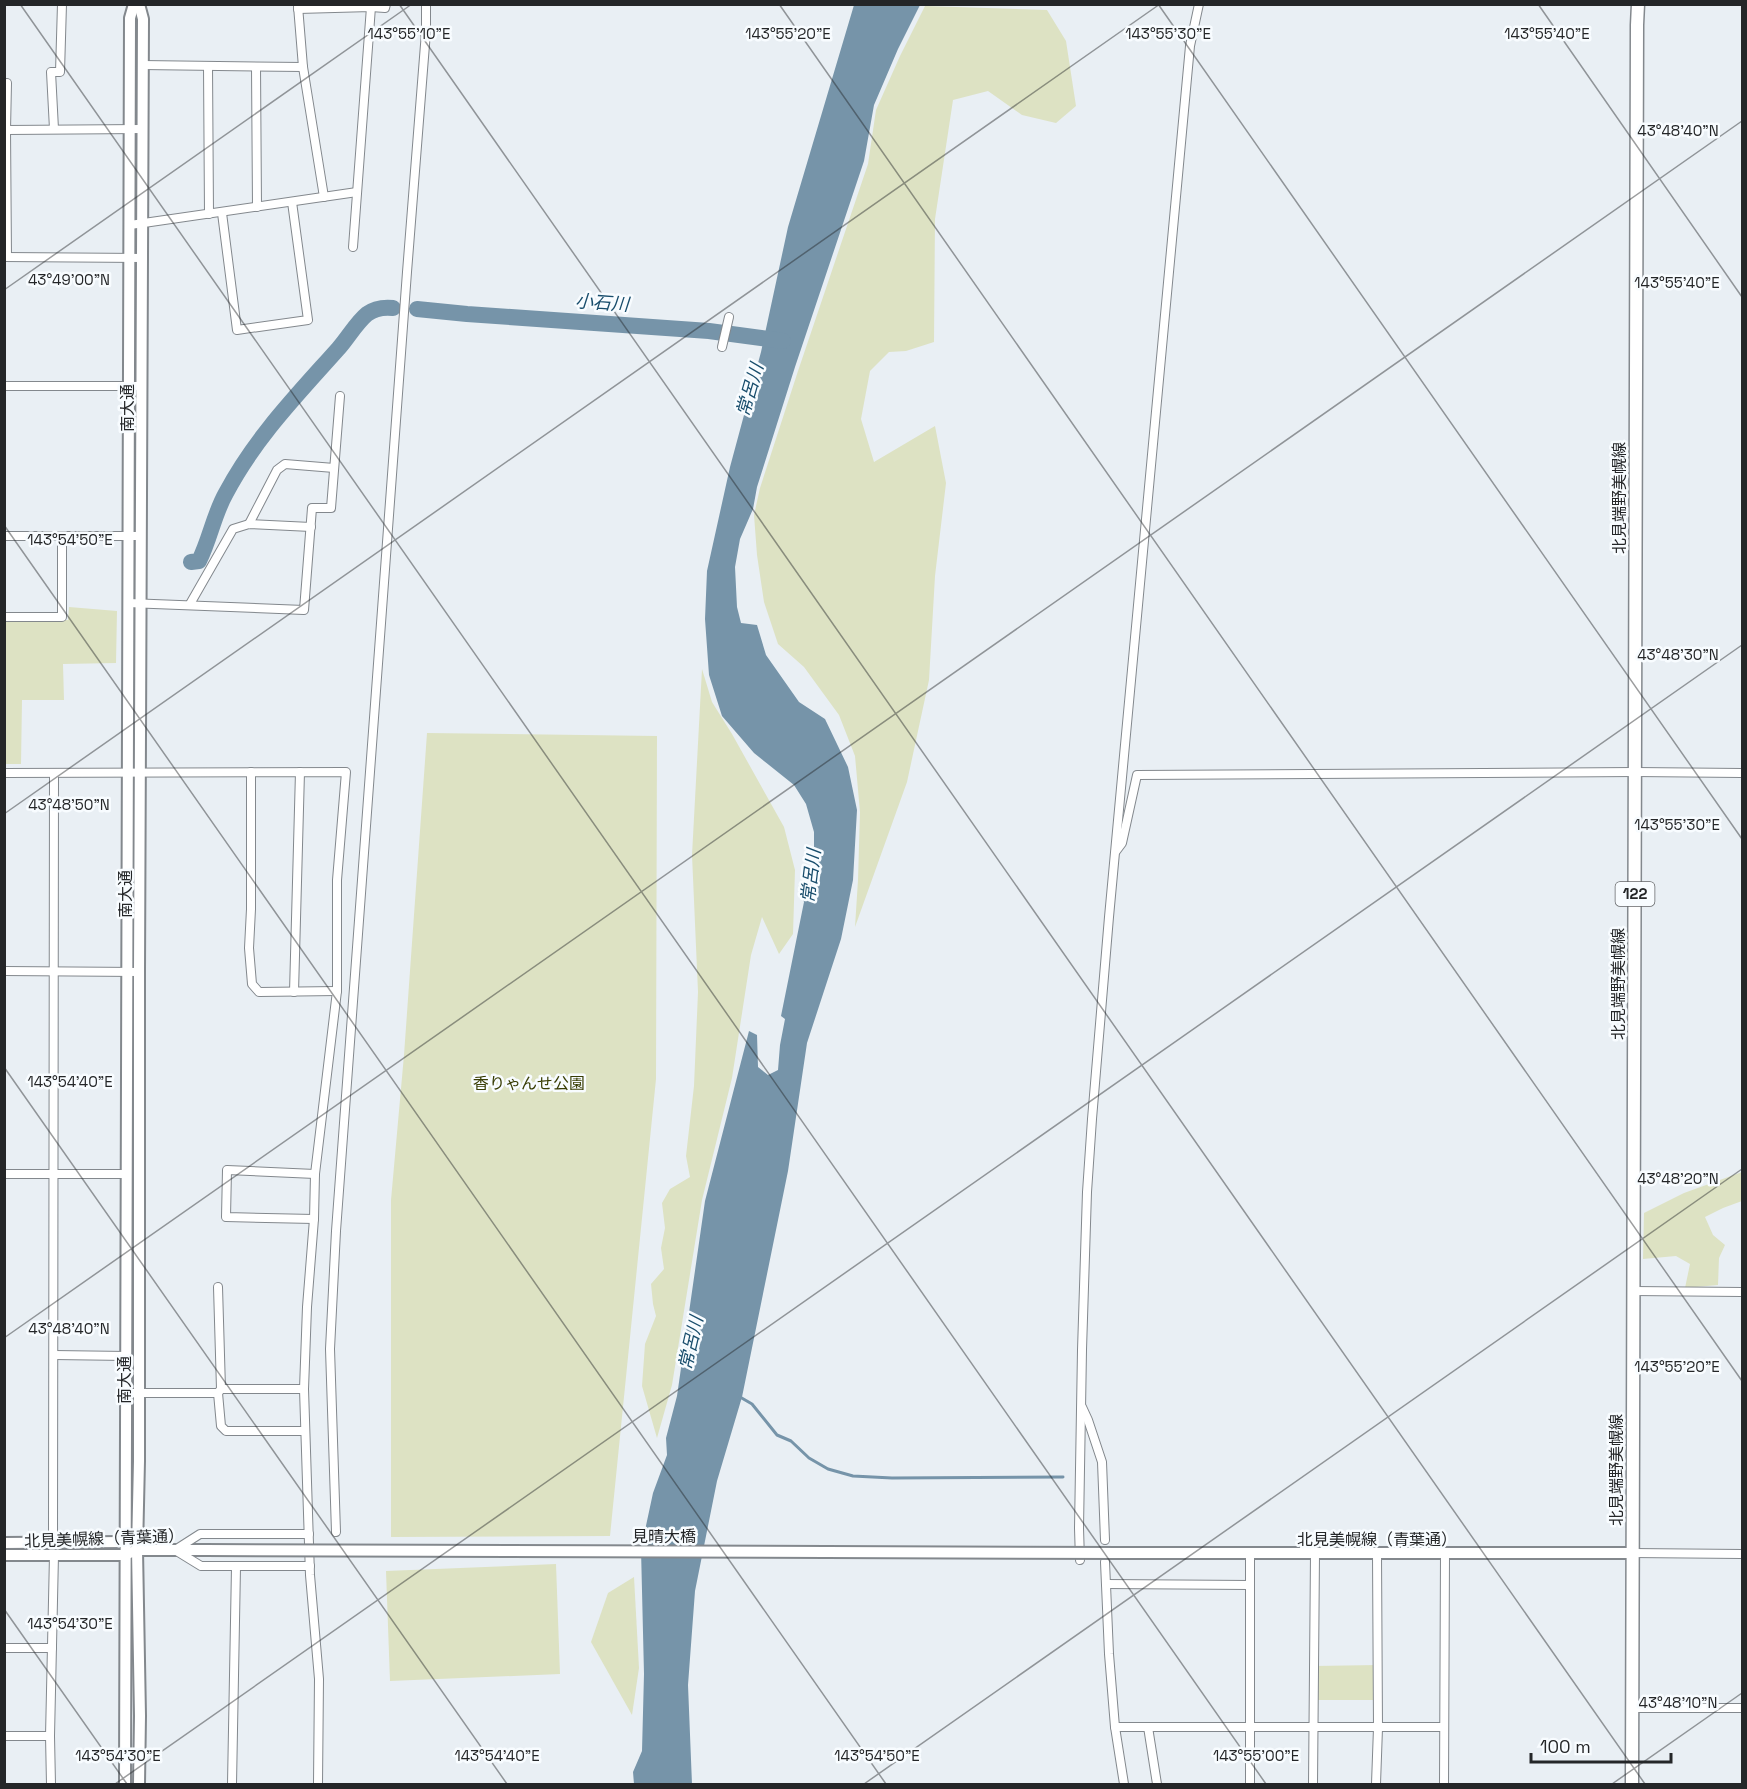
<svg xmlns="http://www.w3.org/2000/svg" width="1747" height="1789" font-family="'Space Grotesk','Noto Sans JP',sans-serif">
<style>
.green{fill:#dde2c3}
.water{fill:#7694a9}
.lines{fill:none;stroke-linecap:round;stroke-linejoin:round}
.stream{stroke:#7694a9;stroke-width:3}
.river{stroke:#7694a9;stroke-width:16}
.street-casing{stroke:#83888d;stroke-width:10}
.secondary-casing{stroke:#83888d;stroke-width:14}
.primary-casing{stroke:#83888d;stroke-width:15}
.street{stroke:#fff;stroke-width:8}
.secondary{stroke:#fff;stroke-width:10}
.primary{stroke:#fff;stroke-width:12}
.secondary-bridge-casing{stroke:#83888d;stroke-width:14;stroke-linecap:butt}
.secondary-bridge{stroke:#fff;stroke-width:10}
.ticks{fill:none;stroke:#242628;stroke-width:1.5;stroke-opacity:0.45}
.labels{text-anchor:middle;stroke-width:5;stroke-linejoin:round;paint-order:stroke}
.shield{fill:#f8fcff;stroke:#646668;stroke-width:1.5}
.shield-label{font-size:15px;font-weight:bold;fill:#242628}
.street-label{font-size:16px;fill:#242628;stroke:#f8fcff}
.park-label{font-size:16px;fill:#383d03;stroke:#f8fcff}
.water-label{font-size:18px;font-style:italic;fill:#184d6c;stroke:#f8fcff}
.ticks-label{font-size:15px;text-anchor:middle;fill:#242628;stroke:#f8fcff;stroke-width:5;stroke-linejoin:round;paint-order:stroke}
</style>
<rect width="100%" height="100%" fill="#e9eff4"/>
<g class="green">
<polygon points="925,6 1047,10 1066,41 1076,106 1056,123 1022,115 988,91 953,100 935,219 934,342 906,351 889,352 870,371 861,419 874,462 935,426 946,483 935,576 929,680 907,782 855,927 858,880 860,812 855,756 839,715 804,667 778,644 764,602 757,555 754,515 760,488 798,371 868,164 876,110 900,56"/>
<polygon points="69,607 117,611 116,663 63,664 64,700 22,700 21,764 5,764 4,620 68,620"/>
<polygon points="702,669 712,702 732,734 784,827 795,870 793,934 779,954 762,917 751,955 732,1078 702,1200 672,1385 657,1438 642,1386 645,1344 656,1316 653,1304 651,1284 664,1269 661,1248 665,1228 662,1203 670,1189 690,1177 686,1156 694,1086 698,992 692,855"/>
<polygon points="427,733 657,736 656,1079 610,1536 391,1537 391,1200 404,1055"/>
<polygon points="1742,1172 1742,1201 1723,1208 1705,1217 1713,1235 1725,1245 1719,1258 1718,1285 1685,1288 1690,1264 1676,1256 1643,1259 1644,1213 1684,1193"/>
<polygon points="556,1564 560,1674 390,1681 386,1571"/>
<polygon points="634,1577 639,1668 632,1715 591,1642 608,1593"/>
<polygon points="1378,1665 1378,1700 1314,1700 1314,1666"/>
</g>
<polygon class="water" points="854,5 920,5 898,49 874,105 864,161 795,367 757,487 753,509 740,539 735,567 737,607 741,623 757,625 766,655 799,702 825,719 848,767 857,810 853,880 841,939 807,1043 788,1171 742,1397 717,1481 695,1591 688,1685 692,1784 634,1784 633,1772 642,1751 644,1674 641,1549 653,1493 667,1455 666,1438 677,1396 705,1201 749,1031 757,1035 758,1067 768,1075 778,1070 780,1045 785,1019 781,1016 804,902 802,896 804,885 814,863 814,832 806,804 794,785 754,753 722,716 709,675 705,619 707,571 730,467 761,352 788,227"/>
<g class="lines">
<polyline class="stream" points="740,1397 752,1404 777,1435 791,1441 809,1458 828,1469 853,1476 892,1478 1063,1477"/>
<g class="river">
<polyline points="417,309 467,314 709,331 783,341"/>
<path d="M 191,562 L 199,561 C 210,539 214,514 226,493 C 255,438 297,395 338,349 C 348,338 356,323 367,314 C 375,308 383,307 393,308"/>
</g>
<g class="street-casing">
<g id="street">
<polyline points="298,6 303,67 324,197"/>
<polyline points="371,7 385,8 386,4"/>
<polyline points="298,9 371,7 353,247"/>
<polyline points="142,65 303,67"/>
<polyline points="208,66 209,214"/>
<polyline points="256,67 257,207"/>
<polyline points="54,129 51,72 60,72 62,4"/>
<polyline points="6,130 7,83"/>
<polyline points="222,213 237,330 308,320 292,202"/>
<polyline points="130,225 357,192"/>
<polyline points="4,257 143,258"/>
<polyline points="7,257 6,130 142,129"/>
<polyline points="722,347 729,317"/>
<polyline points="4,386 142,386"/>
<polyline points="249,524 277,470 285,464 334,468"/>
<polyline points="4,536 141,536"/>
<polyline points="128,603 304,610 312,508 331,508 340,396"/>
<polyline points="190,604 233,529 249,524 311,527"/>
<polyline points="4,617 62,617 62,537"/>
<polyline points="251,772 251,909 249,948 252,984 259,992 337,991"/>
<polyline points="4,773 346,772 337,880 337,991 315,1174 314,1219 307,1307 304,1389 310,1575 319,1679 318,1784"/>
<polyline points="1116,851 1122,843 1137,775 1635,772 1742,773"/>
<polyline points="4,971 139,972"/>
<polyline points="294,992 300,772"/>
<polyline points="4,1174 127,1174"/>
<polyline points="314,1219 226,1217 227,1170 315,1174"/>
<polyline points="218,1287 221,1389"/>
<polyline points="1633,1291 1742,1292"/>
<polyline points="54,1355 127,1356"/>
<polyline points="126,1393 218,1393 221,1389 304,1389"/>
<polyline points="218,1393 221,1426 226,1431 305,1431"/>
<polyline points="1082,1407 1088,1420 1102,1462 1105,1540"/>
<polyline points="336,1532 330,1349 336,1231 407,272 426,32 426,4"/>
<polyline points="309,1534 200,1534 175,1550 201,1566 310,1566"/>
<polyline points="53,1543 54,773"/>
<polyline points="1632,1553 1742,1554"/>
<polyline points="1080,1560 1079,1528 1082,1350 1087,1192 1092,1119 1109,917 1190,46 1199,4"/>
<polyline points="1105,1562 1109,1654 1115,1727 1124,1784"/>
<polyline points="1106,1584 1250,1585"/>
<polyline points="4,1648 52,1648"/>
<polyline points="1632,1708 1742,1708"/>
<polyline points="1115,1727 1444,1727"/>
<polyline points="1148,1727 1157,1784"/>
<polyline points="4,1736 50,1736"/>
<polyline points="51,1784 50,1736 54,1555"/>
<polyline points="232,1784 236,1567"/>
<polyline points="1250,1784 1250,1554"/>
<polyline points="1313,1784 1315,1554"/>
<polyline points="1376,1784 1378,1728 1377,1554"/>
<polyline points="1444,1784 1445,1553"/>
</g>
</g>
<g class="secondary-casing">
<g id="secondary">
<polyline points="4,1543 125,1542"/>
<polyline points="1122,1553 1632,1553"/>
<polyline points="4,1555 125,1555 137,1550 205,1550"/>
<polyline points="125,1784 130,18 134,4"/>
<polyline points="139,1784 140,1716 137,1550 139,1461 139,972 143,19 139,4"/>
</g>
</g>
<g class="primary-casing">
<polyline id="primary" points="1632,1784 1637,25 1638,4"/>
</g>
<use href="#street" class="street"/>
<use href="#secondary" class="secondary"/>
<use href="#primary" class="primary"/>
<g class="secondary-bridge-casing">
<polyline id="secondary-bridge" points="205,1550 1122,1553"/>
</g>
<use href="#secondary-bridge" class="secondary-bridge"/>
</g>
<path class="ticks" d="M 20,4 L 1266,1784M 399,4 L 1645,1784M 779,4 L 1742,1381M 1158,4 L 1742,839M 1538,4 L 1742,297M 4,290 L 412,4M 4,525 L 886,1784M 4,814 L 1160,4M 4,1067 L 507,1784M 4,1338 L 1742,121M 4,1609 L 127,1784M 115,1784 L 1742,645M 864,1784 L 1742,1169M 1612,1784 L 1742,1693"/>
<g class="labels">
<rect class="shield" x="1615.5" y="882" width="39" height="24" rx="4.5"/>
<g class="shield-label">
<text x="1635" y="899">122</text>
</g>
<g class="street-label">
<text transform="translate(127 408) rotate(-90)" y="6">南大通</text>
<text transform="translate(1619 498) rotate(-90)" y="6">北見端野美幌線</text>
<text transform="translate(125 894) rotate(-90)" y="6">南大通</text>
<text transform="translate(1618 984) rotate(-90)" y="6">北見端野美幌線</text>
<text transform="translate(124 1380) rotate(-90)" y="6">南大通</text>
<text transform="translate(1616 1470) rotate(-90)" y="6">北見端野美幌線</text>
<text x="664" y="1542">見晴大橋</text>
<text transform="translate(104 1538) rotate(-2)" y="6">北見美幌線（青葉通）</text>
<text x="1377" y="1545">北見美幌線（青葉通）</text>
</g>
<g class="park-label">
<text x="529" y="1089">香りゃんせ公園</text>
</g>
<g class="water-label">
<text transform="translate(602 303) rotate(4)" y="6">小石川</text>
<text transform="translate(750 390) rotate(-74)" y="6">常呂川</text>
<text transform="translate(811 876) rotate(-83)" y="6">常呂川</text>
<text transform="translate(691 1343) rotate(-77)" y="6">常呂川</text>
</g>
</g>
<g class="ticks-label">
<text x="409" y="39">143°55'10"E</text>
<text x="788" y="39">143°55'20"E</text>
<text x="1168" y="39">143°55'30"E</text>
<text x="1547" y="39">143°55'40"E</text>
<text x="1678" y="136">43°48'40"N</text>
<text x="69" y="285">43°49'00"N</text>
<text x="1677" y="288">143°55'40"E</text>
<text x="70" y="545">143°54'50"E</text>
<text x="1678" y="660">43°48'30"N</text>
<text x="69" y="810">43°48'50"N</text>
<text x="1677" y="830">143°55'30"E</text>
<text x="70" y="1087">143°54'40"E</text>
<text x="1678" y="1184">43°48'20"N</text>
<text x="69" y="1334">43°48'40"N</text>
<text x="1677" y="1372">143°55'20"E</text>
<text x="70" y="1629">143°54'30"E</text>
<text x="1678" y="1708">43°48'10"N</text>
<text x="118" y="1761">143°54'30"E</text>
<text x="497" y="1761">143°54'40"E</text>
<text x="877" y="1761">143°54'50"E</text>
<text x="1256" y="1761">143°55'00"E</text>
</g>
<rect width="1747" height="1789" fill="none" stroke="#242628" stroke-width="12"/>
<path d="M1531 1753v9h140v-9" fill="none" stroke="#242628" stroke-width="3"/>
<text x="1540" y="1753" font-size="18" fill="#242628" stroke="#f8fcff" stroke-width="4.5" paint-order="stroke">100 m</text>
</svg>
